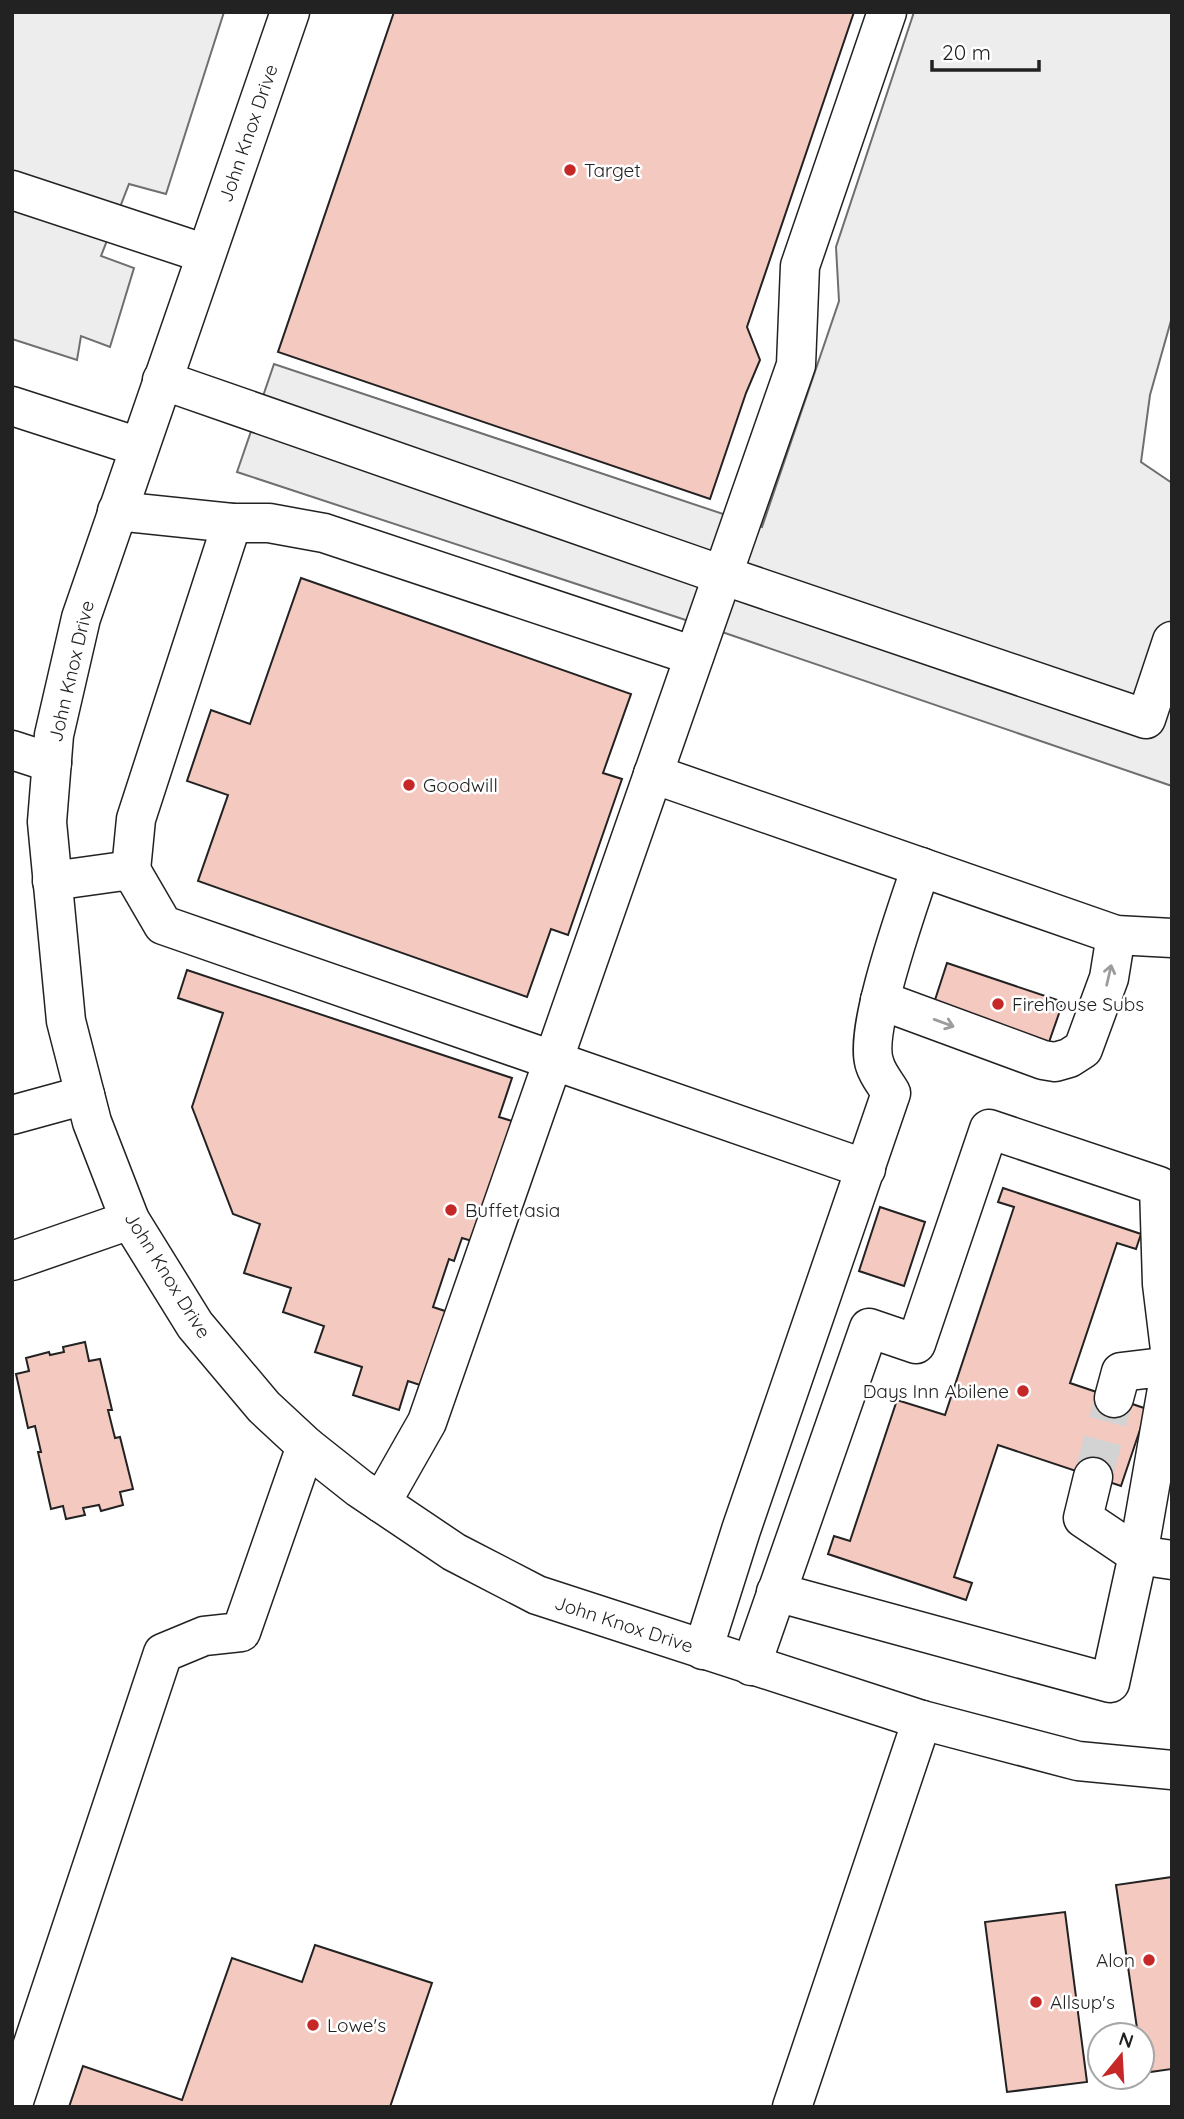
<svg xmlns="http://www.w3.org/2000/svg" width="1184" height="2119" font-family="Quicksand,sans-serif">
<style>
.parking{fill:#ededed;stroke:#6f6f6f;stroke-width:2}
.building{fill:#f3c9c0;stroke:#222;stroke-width:2}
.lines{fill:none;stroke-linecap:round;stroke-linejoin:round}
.minor-tunnel{stroke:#d3d3d3;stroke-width:38;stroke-dasharray:38 19;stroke-linecap:butt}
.minor-casing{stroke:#222;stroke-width:41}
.minor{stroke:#fff;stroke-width:38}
.oneway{stroke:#9c9c9c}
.poi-dot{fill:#c62828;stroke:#fff;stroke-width:2.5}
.labels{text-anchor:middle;stroke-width:5;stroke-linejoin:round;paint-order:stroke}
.street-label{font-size:19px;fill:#222;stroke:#fff}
.poi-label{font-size:19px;fill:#222;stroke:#fff;text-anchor:start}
</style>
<rect width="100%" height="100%" fill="#fff"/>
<g class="parking">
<polygon points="12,12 224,12 166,194 129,184 101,256 134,268 110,347 81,336 77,360 12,339"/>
<polygon points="914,12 1172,12 1172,317 1150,395 1141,462 1172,483 1172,786 722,632 237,472 274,364 762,527 839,301 836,247"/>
</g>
<g class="building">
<polygon points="394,12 854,12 747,327 760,360 746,393 710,499 278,352"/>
<polygon points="301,578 631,694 603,773 622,779 568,935 551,929 527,997 198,881 228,795 187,781 211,710 250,724"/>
<polygon points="947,963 1063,1002 1048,1045 933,1006"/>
<polygon points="187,970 512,1078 499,1117 512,1121 472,1241 462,1238 454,1261 449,1259 433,1307 448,1312 423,1386 408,1381 399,1410 353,1395 362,1367 315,1352 324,1326 283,1312 291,1288 244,1273 260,1224 233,1214 192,1107 223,1013 178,998"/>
<polygon points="1003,1188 1141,1234 1136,1249 1117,1243 1070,1383 1147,1409 1121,1486 998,1445 954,1577 972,1583 966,1600 828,1554 834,1536 850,1541 897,1400 945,1415 1014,1207 998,1202"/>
<polygon points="880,1207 925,1222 904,1286 859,1271"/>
<polygon points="85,1342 89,1361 100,1359 112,1410 108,1410 115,1438 120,1437 133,1489 120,1492 123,1505 101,1511 99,1505 83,1508 85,1515 66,1519 63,1506 51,1509 38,1452 41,1452 35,1426 28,1428 16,1374 29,1371 26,1358 49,1352 50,1355 64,1352 63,1347"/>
<polygon points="1172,1877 1172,2069 1143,2073 1142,2035 1138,2035 1116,1885"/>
<polygon points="1065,1912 1087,2082 1007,2092 985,1922"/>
<polygon points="315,1945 432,1983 390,2107 69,2107 83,2066 182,2100 232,1958 302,1982"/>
</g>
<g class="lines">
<polyline class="minor-tunnel" points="1093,1477 1114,1398"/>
<g class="minor-casing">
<g id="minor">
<polyline points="290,12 81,618 54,735 47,822 66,1021 92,1122 130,1220 195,1325 264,1407 306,1446 359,1488 454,1552 537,1595 922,1720 1078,1761 1172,1770"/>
<polyline points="12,190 206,254"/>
<polyline points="162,380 722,575 1146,719 1172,641"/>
<polyline points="12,406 139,447"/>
<polyline points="117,511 232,523 269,523 324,533 694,656"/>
<polyline points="12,750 52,763"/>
<polyline points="653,774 1116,935 1172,938"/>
<polyline points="131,870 136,819 232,523"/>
<polyline points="52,881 131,870 163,925 866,1169"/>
<polyline points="880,1000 1043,1060 1055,1062 1069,1058 1083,1049 1109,978 1116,935"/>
<polyline points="12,1115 85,1095"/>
<polyline points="12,1261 130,1220"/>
<polyline points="1093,1477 1083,1518 1138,1555 1172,1560"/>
<polyline points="381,1503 427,1422 796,365 800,266 887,12"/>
<polyline points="776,1592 1110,1683 1138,1555 1171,1366 1121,1372 1114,1398"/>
<path d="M 703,1650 L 741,1530 L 891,1093 C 886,1084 878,1075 875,1065 C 862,1033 909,904 921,867"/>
<polyline points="751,1666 869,1328 916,1344 989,1129 1159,1186 1162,1284 1172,1366"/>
<polyline points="12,2107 163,1653 204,1636 241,1632 306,1446"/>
<polyline points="792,2107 922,1720"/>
</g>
</g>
<use href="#minor" class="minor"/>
</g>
<defs><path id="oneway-shaft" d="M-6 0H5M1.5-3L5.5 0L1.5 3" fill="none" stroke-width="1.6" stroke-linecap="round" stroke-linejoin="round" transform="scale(1.75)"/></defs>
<g class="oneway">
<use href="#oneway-shaft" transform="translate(1109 975) rotate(-77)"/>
<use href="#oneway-shaft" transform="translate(944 1023) rotate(20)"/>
</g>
<g class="poi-dot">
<circle cx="570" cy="170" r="7"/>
<circle cx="409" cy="785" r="7"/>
<circle cx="998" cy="1004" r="7"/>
<circle cx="451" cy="1210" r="7"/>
<circle cx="1023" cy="1391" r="7"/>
<circle cx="1149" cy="1960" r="7"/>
<circle cx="1036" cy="2002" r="7"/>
<circle cx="313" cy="2025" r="7"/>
</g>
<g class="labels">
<g class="street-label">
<text transform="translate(248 133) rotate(-71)" y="7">John Knox Drive</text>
<text transform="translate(71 671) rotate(-77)" y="7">John Knox Drive</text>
<text transform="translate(168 1275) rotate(58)" y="7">John Knox Drive</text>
<text transform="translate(624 1624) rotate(18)" y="7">John Knox Drive</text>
</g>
<g class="poi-label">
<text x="584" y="177">Target</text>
<text x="423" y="792">Goodwill</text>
<text x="1012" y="1011">Firehouse Subs</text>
<text x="465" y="1217">Buffet asia</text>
<text x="1009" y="1398" text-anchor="end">Days Inn Abilene</text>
<text x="1135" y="1967" text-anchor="end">Alon</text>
<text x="1050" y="2009">Allsup's</text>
<text x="327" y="2032">Lowe's</text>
</g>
</g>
<rect width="1184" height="2119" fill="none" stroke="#222222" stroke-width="28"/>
<g transform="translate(1121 2056) rotate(18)"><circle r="33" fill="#ffffff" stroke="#a7a7a7" stroke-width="2"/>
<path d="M0-5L12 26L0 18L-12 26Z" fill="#c62828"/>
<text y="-10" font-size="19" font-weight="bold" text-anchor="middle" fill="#222222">N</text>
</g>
<path d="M932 60v10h107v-10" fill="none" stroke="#222222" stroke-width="3.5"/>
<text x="942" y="60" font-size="21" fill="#222222" stroke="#ffffff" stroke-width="5" paint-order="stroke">20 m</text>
</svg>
